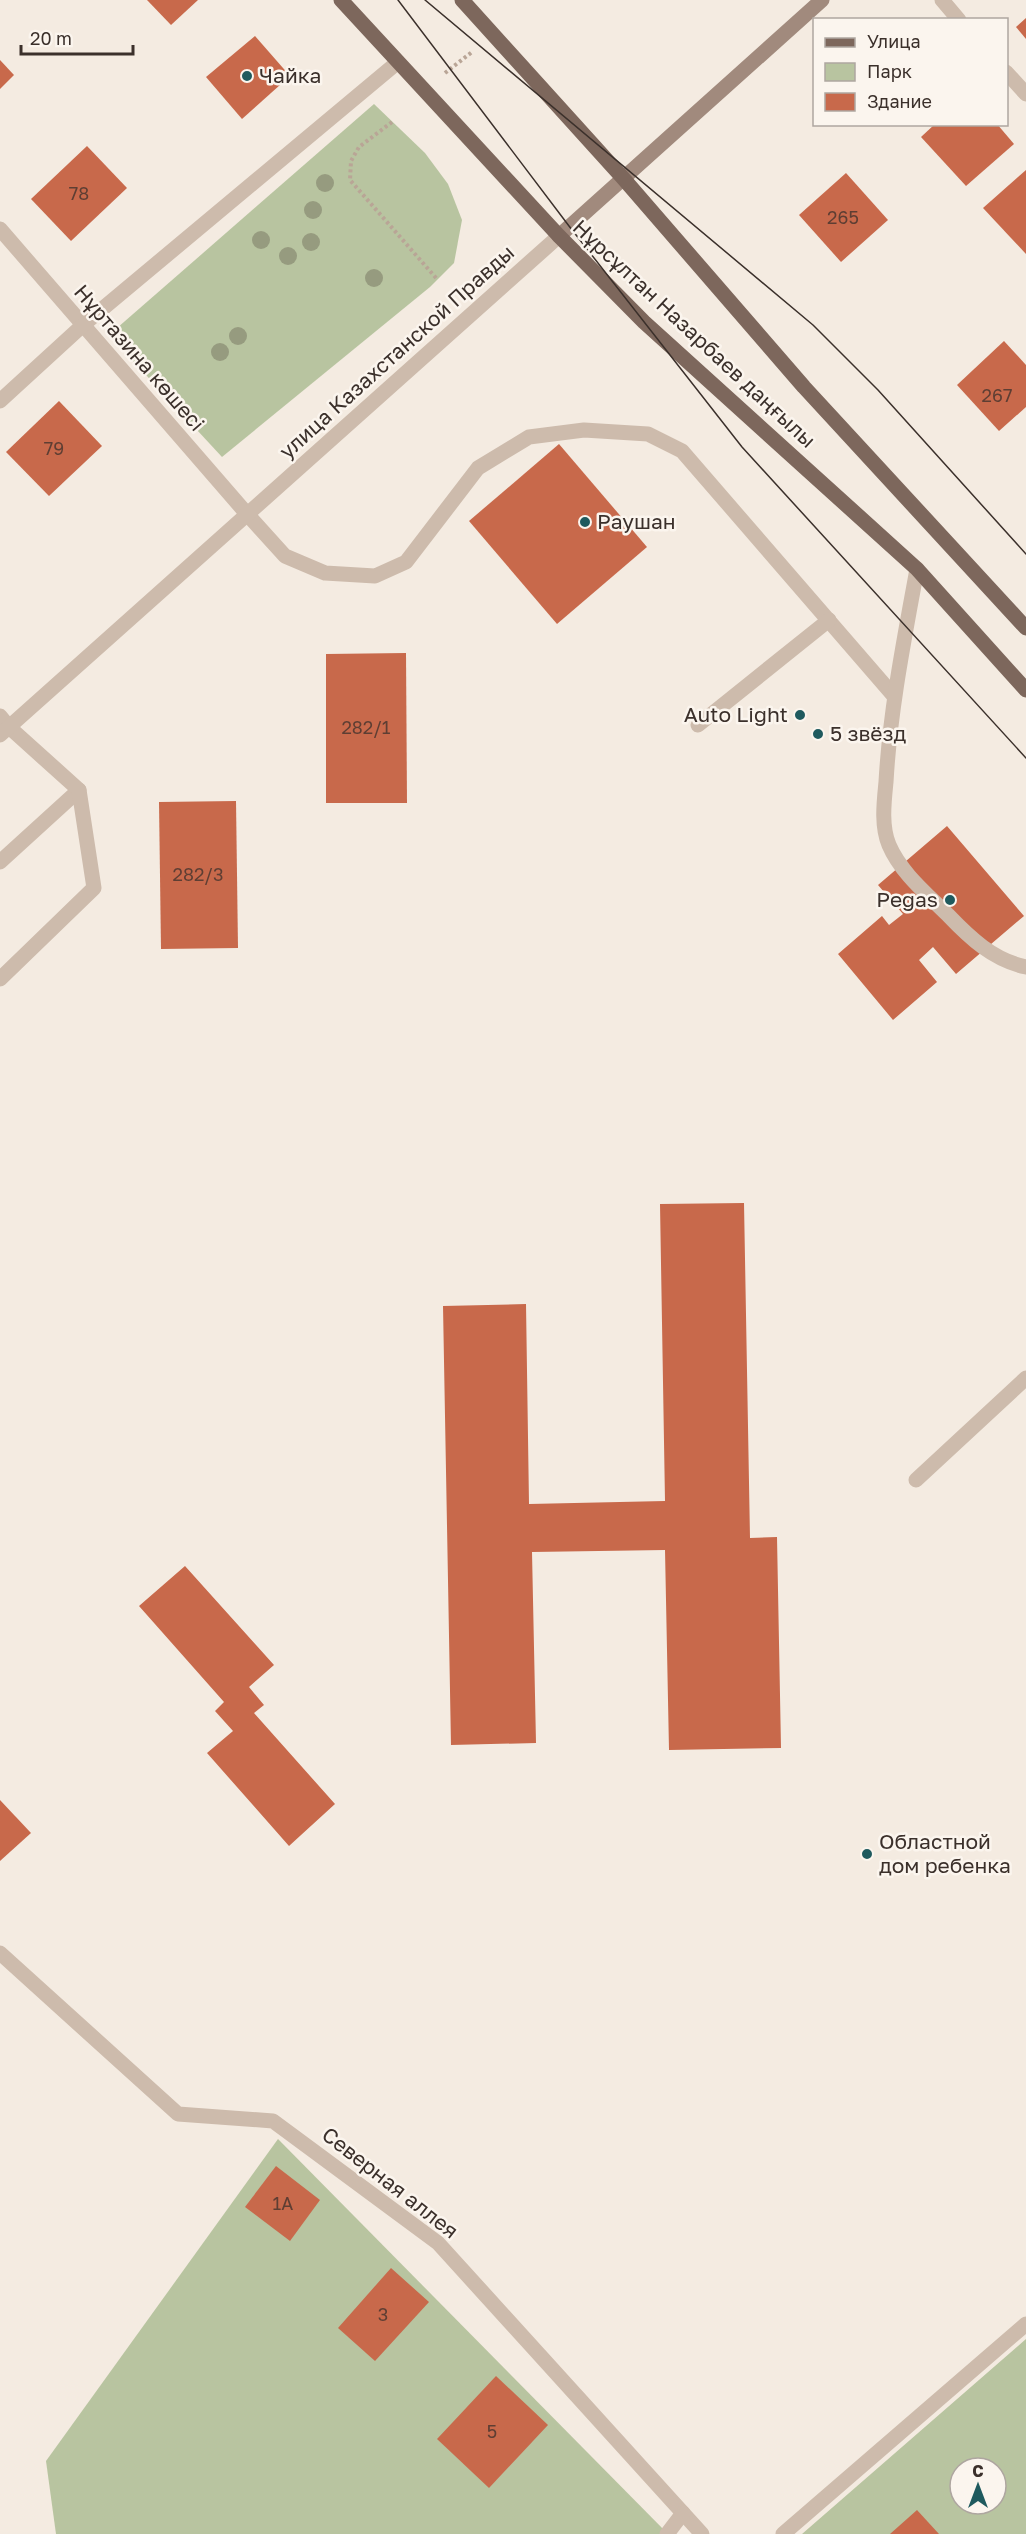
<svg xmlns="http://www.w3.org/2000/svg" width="1026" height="2534" font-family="'Golos Text',sans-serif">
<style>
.green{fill:#b8c4a0;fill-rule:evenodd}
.building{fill:#c8694b}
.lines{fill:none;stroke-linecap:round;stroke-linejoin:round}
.path{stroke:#b9a596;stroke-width:4;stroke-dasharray:3 3;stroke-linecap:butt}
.service{stroke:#cdbbac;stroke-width:15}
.minor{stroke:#cdbbac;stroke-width:15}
.tertiary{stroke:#cdbbac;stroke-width:15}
.secondary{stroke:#a18a7d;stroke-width:15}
.primary{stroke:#7d675c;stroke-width:15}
.tram{stroke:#3b302b;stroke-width:1.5}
.tree{fill:#969b7f}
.poi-dot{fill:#1f5a5e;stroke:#fbf5ee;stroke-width:2}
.labels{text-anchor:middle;stroke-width:5;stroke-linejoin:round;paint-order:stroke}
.number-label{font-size:18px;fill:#5e3e33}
.poi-label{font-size:21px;fill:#3b302b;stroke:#fbf5ee;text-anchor:start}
.street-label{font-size:21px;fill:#3b302b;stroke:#fbf5ee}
</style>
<rect width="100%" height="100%" fill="#f4ebe1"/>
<g class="green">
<polygon points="374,104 425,153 448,184 462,220 454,263 430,287 222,457 109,335"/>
<polygon points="278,2139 668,2534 56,2534 46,2461"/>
<path d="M 1026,2339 L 1026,2534 L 802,2534 ZM 960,2468 L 996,2468 L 996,2504 L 960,2504 Z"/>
</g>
<g class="building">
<polygon points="147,0 198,0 171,25"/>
<polygon points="1026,18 1026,39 1016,27"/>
<polygon points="255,36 290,76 242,119 206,77"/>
<polygon points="0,60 14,75 0,89"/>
<polygon points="935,124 997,124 1014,144 966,186 921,137"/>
<polygon points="87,146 127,188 71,241 31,199"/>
<polygon points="1026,170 1026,254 983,208"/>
<polygon points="846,173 888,220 841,262 799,215"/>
<polygon points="1004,341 1026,365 1026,407 999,431 957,385"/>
<polygon points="59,401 102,446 49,496 6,452"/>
<polygon points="559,444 647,547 557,624 469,521"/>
<polygon points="406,653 407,803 326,803 326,654"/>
<polygon points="236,801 238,948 161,949 159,802"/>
<polygon points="947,826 1024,916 956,974 933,947 919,960 937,982 893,1020 838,954 882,916 889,925 903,914 878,885"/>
<polygon points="744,1203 750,1538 777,1537 781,1748 669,1750 665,1550 532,1552 536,1743 451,1745 443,1306 526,1304 529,1504 665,1501 660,1204"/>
<polygon points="185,1566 274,1665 249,1687 264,1705 254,1713 335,1804 289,1846 207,1753 233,1731 215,1711 224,1702 139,1606"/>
<polygon points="0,1800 31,1833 0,1861"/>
<polygon points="276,2166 320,2200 290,2241 245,2207"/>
<polygon points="391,2268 429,2302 375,2361 338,2328"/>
<polygon points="496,2376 548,2425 489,2488 437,2439"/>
<polygon points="917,2510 939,2534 890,2534"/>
</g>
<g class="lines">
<g class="path">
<polyline points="445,73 472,52"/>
<polyline points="392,122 359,147 351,161 350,180 437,279"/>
</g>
<g class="service">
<polyline points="247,514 285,556 325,573 375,576 406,562 478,468 529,437 584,430 648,434 682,451 894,696"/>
<path d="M 917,569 C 904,640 890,710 886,782 C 884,802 881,826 889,845 C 901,873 927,894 948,915 C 970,938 993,960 1026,967"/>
<polyline points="698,725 829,620"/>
<polyline points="0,862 79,790"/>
<polyline points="0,979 94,888 79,790 9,727"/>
<polyline points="916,1480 1026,1378"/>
</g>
<g class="minor">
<polyline points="942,0 959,20"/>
<polyline points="1006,72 1026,94"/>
<polyline points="0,229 247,514"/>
<polyline points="0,401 83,325 398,62"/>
<polyline points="0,716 9,727"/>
<polyline points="0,1953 178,2114 273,2121 438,2243 702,2534"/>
<polyline points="667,2534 683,2513"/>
<polyline points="783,2534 1026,2324"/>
</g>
<polyline class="tertiary" points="0,735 559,236"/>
<polyline class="secondary" points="559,236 822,0"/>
<g class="primary">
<polyline points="341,0 559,236 644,322 917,569 1026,690"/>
<polyline points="462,0 623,178 804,387 1026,628"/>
</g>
<g class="tram">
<polyline points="398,0 569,226 742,447 1026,758"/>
<polyline points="425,0 813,325 878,390 1026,554"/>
</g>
</g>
<g class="tree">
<circle cx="325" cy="183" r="9"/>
<circle cx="313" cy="210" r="9"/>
<circle cx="261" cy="240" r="9"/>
<circle cx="311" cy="242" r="9"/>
<circle cx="288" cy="256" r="9"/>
<circle cx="374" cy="278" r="9"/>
<circle cx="238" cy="336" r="9"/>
<circle cx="220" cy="352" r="9"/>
</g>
<g class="poi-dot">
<circle cx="247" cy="76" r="6"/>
<circle cx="585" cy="522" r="6"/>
<circle cx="800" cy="715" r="6"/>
<circle cx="818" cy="734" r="6"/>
<circle cx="950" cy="900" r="6"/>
<circle cx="867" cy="1854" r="6"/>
</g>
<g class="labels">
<g class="number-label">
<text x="79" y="200">78</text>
<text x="843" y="224">265</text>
<text x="997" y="402">267</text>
<text x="54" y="455">79</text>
<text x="366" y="734">282/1</text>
<text x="198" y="881">282/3</text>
<text x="283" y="2210">1А</text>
<text x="383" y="2321">3</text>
<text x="492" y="2438">5</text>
</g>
<g class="poi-label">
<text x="259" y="83">Чайка</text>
<text x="597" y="529">Раушан</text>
<text x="788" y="722" text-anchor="end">Auto Light</text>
<text x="830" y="741">5 звёзд</text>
<text x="938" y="907" text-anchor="end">Pegas</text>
<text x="879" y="1849">Областной<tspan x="879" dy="24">дом ребенка</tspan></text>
</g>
<g class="street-label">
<text transform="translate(694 334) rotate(43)" y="7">Нұрсұлтан Назарбаев даңғылы</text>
<text transform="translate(397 352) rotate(-42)" y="7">улица Казахстанской Правды</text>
<text transform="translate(139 358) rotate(49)" y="7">Нұртазина көшесі</text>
<text transform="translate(390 2183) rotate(38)" y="7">Северная аллея</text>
</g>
</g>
<rect x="813" y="18" width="195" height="108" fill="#fbf5ee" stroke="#aea6a0" stroke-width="1.5"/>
<rect x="825" y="38" width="30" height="9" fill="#7d675c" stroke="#aea6a0" stroke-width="1.5"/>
<text x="867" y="48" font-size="18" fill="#3b302b">Улица</text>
<rect x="825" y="63" width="30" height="18" fill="#b8c4a0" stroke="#aea6a0" stroke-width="1.5"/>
<text x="867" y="78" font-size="18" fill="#3b302b">Парк</text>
<rect x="825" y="93" width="30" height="18" fill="#c8694b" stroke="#aea6a0" stroke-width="1.5"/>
<text x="867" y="108" font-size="18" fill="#3b302b">Здание</text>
<g transform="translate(978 2486)"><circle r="28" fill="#fbf5ee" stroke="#aea6a0" stroke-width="1.5"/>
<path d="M0-4.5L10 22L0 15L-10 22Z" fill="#1f5a5e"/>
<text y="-9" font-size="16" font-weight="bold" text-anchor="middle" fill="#3b302b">С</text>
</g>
<path d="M21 45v9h112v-9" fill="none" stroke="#3b302b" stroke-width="3"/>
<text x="30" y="45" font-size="18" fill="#3b302b" stroke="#fbf5ee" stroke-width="4.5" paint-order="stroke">20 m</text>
</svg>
